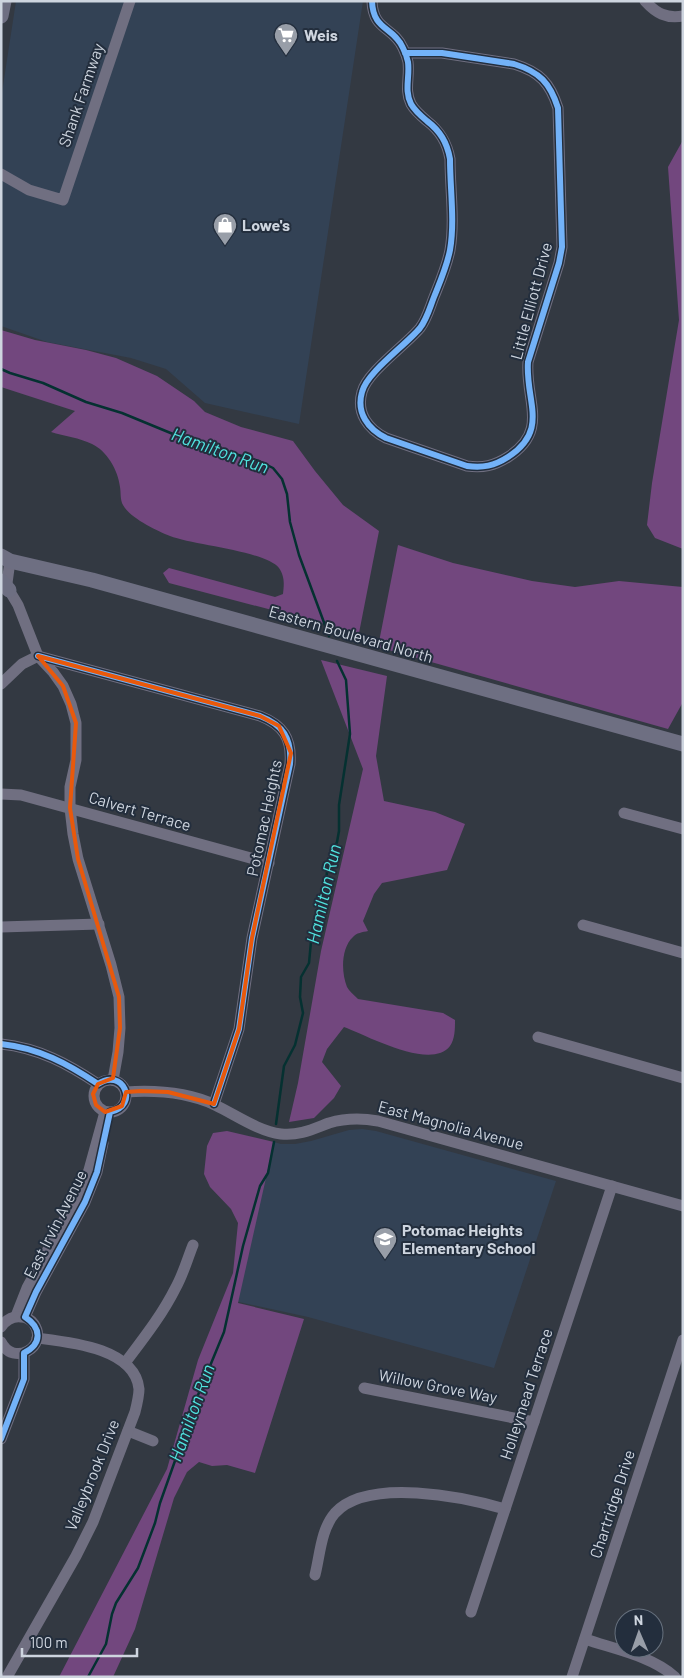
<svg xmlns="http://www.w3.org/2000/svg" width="684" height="1678" font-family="Barlow,sans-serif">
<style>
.built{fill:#334255}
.green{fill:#72477e}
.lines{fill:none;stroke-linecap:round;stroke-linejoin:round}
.stream{stroke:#053131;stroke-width:2.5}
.minor{stroke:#706f81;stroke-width:11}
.major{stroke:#6e6f82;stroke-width:15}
.cycleway-casing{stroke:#232e3d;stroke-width:9}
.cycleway{stroke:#73b2f8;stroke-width:6}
.marked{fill:none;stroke:#e8590c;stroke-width:4;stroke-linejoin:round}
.labels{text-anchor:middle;stroke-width:4;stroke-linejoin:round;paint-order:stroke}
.poi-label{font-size:16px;font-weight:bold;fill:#ced5df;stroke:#232e3d;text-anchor:start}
.street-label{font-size:16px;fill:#ced5df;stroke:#232e3d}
.water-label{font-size:18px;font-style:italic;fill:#50e3df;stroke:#232e3d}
</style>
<rect width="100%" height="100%" fill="#333942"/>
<g class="built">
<polygon points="16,1 363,1 299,424 205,403 166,369 131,358 47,342 1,326 1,99"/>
<polygon points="362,1129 376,1131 556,1181 494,1368 308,1317 230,1300 260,1186 268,1172 274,1142 281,1144 295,1144 311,1141 349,1130"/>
</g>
<g class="green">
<polygon points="683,140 683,549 655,538 647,525 652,483 679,320 668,167"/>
<path d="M 1,330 L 35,340 L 86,350 L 116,358 L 157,376 L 194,401 L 205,412 L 241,427 L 293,441 L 315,471 L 343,505 L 379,531 L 359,633 L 169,583 L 163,573 L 169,568 L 275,597 L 283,594 C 284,584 285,577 279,568 C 266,551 193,545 170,536 C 157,531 130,518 123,505 C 120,500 121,492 120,487 C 118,470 107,451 92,444 C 80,438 64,436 51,432 L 75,411 L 1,387 Z"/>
<polygon points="398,545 453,563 532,581 575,587 619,581 683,587 683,702 668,729 378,647"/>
<path d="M 321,660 L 387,676 L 376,756 L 384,801 L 435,812 L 465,824 L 447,870 L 382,883 L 374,894 L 363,921 L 368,931 C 363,932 356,933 353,937 C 341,948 341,972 347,987 C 349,991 354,995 358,999 L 443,1013 L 455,1020 C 455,1029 455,1039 450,1046 C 431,1071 366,1035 344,1027 L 327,1049 L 322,1062 L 341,1086 L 334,1098 L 314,1118 L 289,1122 L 298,1083 L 321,951 L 363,769 Z"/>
<polygon points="227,1131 274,1142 238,1303 304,1319 255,1473 227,1465 212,1466 199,1462 187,1472 174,1498 135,1629 113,1677 59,1677 167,1469 198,1360 233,1273 238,1223 231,1209 210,1187 204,1174 207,1146 213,1133"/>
</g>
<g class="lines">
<g class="stream">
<polyline points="1,369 10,373 43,383 86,402 122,413 190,441 259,461 273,468 282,479 287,494 290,522 299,555 329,636"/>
<polyline points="276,1124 284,1066 295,1045 303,1013 300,997 301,977 309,963 312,931 317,918 323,889 326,881 328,863 337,842 339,831 339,805 350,734 346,680 337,661"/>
<polyline points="88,1677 106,1644 112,1614 116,1603 138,1568 155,1523 160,1503 176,1458 182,1439 183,1428 198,1395 224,1332 243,1246 260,1186 268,1173 274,1142"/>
</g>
<g class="minor">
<path d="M 372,1 C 373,31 393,26 403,48 C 405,52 407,57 408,62 C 410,77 404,90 411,104 C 415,111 421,116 427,121 C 440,131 447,142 450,159 C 450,189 455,221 450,250 C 447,266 440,282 434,297 C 430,307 427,319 420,328 C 406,345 367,372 362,392 C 356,413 368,429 386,438 L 467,466 C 483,468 494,466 508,457 C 550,430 525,401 528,362 L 559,263 L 562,247 L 558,108 C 550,83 540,72 514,64 L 442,53 L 405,53"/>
<path d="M 645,1 C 656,13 666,19 683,16"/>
<polyline points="1,174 29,190 63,200 130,1"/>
<polyline points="10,561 7,583 9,590 18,605 38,656 53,672 63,686 71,704 76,723 76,760 70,787 70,808 73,834 78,859 111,965 119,997 120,1028 118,1052 113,1080"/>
<path d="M 38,656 L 260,716 C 283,725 292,738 290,764 L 252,938 L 239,1029 L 214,1104"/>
<polyline points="1,684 22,664 38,656"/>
<polyline points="1,794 21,795 269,863"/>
<polyline points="624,813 683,829"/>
<polyline points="583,925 683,953"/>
<polyline points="1,927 99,924"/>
<polyline points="538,1037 683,1078"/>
<path d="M 1,1044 C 39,1048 68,1064 98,1084"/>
<circle cx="110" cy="1096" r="16"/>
<path d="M 126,1092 C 156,1090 187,1092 215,1105 C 236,1115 258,1131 281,1134 C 299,1136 313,1129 329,1123 C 346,1118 361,1118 378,1121 L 683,1206"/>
<polyline points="16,1316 27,1288 83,1185 89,1170 105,1112"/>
<polyline points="25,1317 36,1292 85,1202 97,1172 103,1143"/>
<path d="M 1,1327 C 6,1320 12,1316 21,1317 C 26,1317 31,1320 34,1324 C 49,1347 13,1367 1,1342"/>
<path d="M 125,1363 C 143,1339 162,1315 175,1289 C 183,1275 187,1260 193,1245"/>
<polyline points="364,1388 534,1422"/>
<polyline points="128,1431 153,1441"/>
<polyline points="1,1439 24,1379 24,1353"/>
<path d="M 315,1575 C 320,1555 321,1529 335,1513 C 368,1477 464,1497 505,1509"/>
<polyline points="471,1612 612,1186"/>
<path d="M 585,1639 C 614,1649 652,1656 675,1677"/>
<path d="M 7,1677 L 76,1556 L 93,1522 L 135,1412 C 137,1404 139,1396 139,1389 C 135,1348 69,1342 37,1338"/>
<polyline points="572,1677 683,1340"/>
</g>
<g class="major">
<polyline points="1,16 4,1"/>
<polyline points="1,556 10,561 92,580 683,744"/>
<polyline points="1,581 9,590"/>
</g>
<g class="cycleway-casing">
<g id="cycleway">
<path d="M 372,1 C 373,31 393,26 403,48 C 405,52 407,57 408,62 C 410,77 404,90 411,104 C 415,111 421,116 427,121 C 440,131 447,142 450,159 C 450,189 455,221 450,250 C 447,266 440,282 434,297 C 430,307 427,319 420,328 C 406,345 367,372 362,392 C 356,413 368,429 386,438 L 467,466 C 483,468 494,466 508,457 C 550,430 525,401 528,362 L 559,263 L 562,247 L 558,108 C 550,83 540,72 514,64 L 442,53 L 405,53"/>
<path d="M 38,656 L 260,716 C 283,725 292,738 290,764 L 252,938 L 239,1029 L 214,1104"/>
<path d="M 1,1044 C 39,1048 68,1064 98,1084 C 122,1067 141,1105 110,1112 L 97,1172 L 85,1202 L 36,1292 L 25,1317 C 42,1328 42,1344 24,1353 L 24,1379 L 1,1439"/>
</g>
</g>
<use href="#cycleway" class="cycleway"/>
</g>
<path class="marked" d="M 38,656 L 260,716 L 279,726 L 291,753 L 252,938 L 239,1029 L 214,1104 L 168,1092 L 141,1091 L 126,1092 L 122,1106 L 105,1112 L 96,1105 L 93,1094 L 98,1084 L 113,1078 L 120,1028 L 119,997 L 78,859 L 70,808 L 76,723 L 63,686 Z"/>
<defs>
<g id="supermarket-pin" transform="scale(1.25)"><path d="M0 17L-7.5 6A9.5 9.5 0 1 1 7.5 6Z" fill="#989ea8" stroke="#232e3d"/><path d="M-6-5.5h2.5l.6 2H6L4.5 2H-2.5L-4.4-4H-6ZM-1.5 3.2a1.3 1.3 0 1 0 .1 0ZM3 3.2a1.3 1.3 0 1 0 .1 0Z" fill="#fff"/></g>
<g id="shop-pin" transform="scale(1.25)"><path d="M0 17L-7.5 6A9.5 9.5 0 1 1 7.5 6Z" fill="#989ea8" stroke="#232e3d"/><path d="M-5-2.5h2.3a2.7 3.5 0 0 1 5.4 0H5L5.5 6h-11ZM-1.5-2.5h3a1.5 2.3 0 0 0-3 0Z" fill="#fff"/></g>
<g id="school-pin" transform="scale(1.25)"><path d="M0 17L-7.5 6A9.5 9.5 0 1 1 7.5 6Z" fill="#989ea8" stroke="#232e3d"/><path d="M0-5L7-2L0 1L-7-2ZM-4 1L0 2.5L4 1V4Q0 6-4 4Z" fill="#fff"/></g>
</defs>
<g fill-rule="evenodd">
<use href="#supermarket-pin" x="286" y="35"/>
<use href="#shop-pin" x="225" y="225"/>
<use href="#school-pin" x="385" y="1239"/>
</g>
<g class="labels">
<g class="poi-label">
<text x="304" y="41">Weis</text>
<text x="242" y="231">Lowe's</text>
<text x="402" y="1236">Potomac Heights<tspan x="402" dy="18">Elementary School</tspan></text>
</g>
<g class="street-label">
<text transform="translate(81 95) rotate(-71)" y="6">Shank Farmway</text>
<text transform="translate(531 301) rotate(-75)" y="6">Little Elliott Drive</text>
<text transform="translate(351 634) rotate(16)" y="6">Eastern Boulevard North</text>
<text transform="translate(140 811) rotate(16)" y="6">Calvert Terrace</text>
<text transform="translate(264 818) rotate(-78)" y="6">Potomac Heights</text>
<text transform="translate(451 1125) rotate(15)" y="6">East Magnolia Avenue</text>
<text transform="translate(55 1224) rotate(-63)" y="6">East Irvin Avenue</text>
<text transform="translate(438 1386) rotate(11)" y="6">Willow Grove Way</text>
<text transform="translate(526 1394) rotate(-72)" y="6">Holleymead Terrace</text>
<text transform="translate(92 1475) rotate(-68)" y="6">Valleybrook Drive</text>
<text transform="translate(612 1504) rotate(-72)" y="6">Chartridge Drive</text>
</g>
<g class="water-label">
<text transform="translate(220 451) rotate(20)" y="6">Hamilton Run</text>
<text transform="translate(324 894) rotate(-77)" y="6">Hamilton Run</text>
<text transform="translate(192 1413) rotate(-70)" y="6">Hamilton Run</text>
</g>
</g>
<rect width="684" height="1678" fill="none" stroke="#ced5df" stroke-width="5"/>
<g transform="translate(639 1633) rotate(358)"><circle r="24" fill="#232e3d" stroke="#67717e"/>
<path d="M0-4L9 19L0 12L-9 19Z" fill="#989ea8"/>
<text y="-8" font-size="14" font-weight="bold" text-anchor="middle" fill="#ced5df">N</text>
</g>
<path d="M22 1648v8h115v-8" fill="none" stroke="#ced5df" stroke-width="2.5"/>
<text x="30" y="1648" font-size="15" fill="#ced5df" stroke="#232e3d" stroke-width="4" paint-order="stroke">100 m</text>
</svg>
